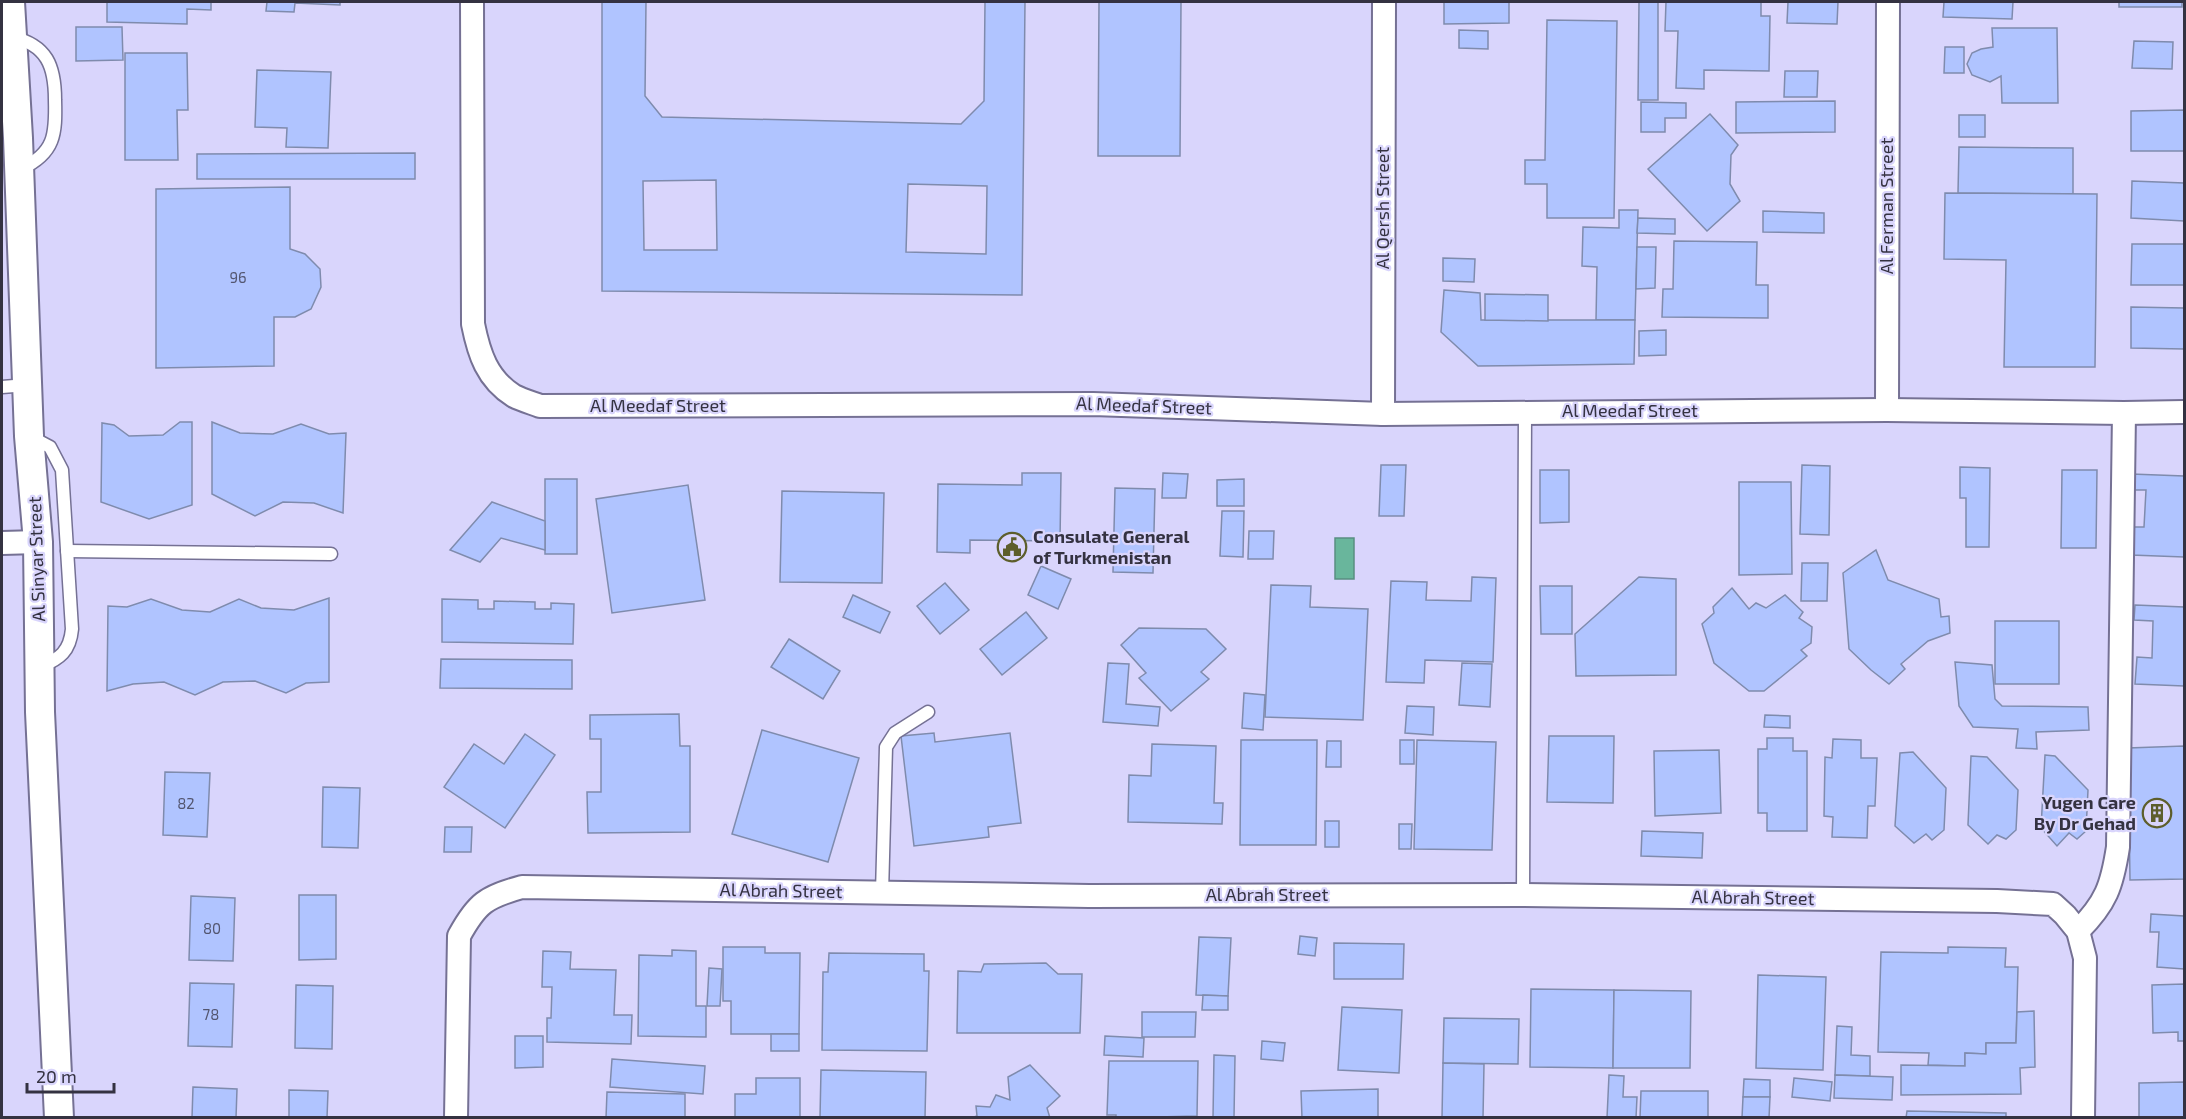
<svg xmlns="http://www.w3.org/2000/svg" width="2186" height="1119" font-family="'Exo 2',sans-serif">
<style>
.water{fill:#69b69c;stroke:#598e81;stroke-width:1.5}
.building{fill:#b0c4ff;stroke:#7f8bad;stroke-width:1.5;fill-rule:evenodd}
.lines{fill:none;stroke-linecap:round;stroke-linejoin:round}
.service-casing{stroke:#757194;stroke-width:15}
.minor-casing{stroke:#757194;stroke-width:26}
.tertiary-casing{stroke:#757194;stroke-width:32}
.service{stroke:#fff;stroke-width:12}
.minor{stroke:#fff;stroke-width:22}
.tertiary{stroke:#fff;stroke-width:28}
.labels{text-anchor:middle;stroke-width:4.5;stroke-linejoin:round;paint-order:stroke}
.number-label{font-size:15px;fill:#535670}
.street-label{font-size:18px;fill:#343241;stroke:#d9d5fc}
.poi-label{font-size:18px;font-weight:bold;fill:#343241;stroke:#d9d5fc;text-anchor:start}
</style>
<rect width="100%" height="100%" fill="#d9d5fc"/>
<rect class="water" x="1335" y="538" width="19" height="41"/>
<g class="building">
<polygon points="107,2 211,2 211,10 187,9 187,24 107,22"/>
<polygon points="267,2 340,2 340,5 295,3 294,12 266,11"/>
<path d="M 602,2 L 646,2 L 645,96 L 662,117 L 961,124 L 984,101 L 985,2 L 1025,2 L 1022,295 L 602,291 ZM 716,180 L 717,250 L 644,250 L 643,181 ZM 908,184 L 987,186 L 986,254 L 906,252 Z"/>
<polygon points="1099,2 1181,2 1180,156 1098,156"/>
<polygon points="1444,2 1509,2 1509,23 1444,24"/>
<polygon points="1639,2 1658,2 1658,100 1638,100"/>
<polygon points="1666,2 1761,2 1761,16 1770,16 1769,71 1704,70 1704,89 1676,88 1678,31 1665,31"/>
<polygon points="1788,2 1838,2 1837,24 1787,23"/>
<polygon points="1944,2 2013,2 2012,19 1943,17"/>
<rect x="2119" y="2" width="63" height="5"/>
<polygon points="1547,20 1617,21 1614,218 1547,218 1547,184 1525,184 1525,160 1545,160"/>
<polygon points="76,27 122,27 123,60 76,61"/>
<polygon points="1992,28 2057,28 2058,103 2002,103 2001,76 1990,82 1972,75 1967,64 1972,53 1981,49 1993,47"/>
<polygon points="1459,30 1488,31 1488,49 1459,48"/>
<polygon points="2134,41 2173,42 2172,69 2132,68"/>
<polygon points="1945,47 1964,47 1964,73 1944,73"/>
<polygon points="125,53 187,53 188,110 177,110 178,160 125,160"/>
<polygon points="257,70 331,72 328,148 286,147 287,128 255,127"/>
<polygon points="1785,71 1818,71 1817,97 1784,97"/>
<polygon points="1835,101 1835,132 1736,133 1736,102"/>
<polygon points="1641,102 1686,103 1686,118 1665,118 1665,132 1641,132"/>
<polygon points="2184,110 2184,151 2131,151 2131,111"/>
<polygon points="1710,114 1738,145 1731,155 1730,184 1740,201 1707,231 1648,169"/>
<rect x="1959" y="115" width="26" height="22"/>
<polygon points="1959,147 2073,148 2073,194 1958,193"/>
<polygon points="415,153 415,179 197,179 197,154"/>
<polygon points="2132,181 2184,183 2184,221 2131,218"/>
<polygon points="290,187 290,249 305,254 320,269 321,287 311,309 295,317 274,317 274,366 156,368 156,189"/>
<polygon points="1945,193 2097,194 2095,367 2004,367 2006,260 1944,259"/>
<polygon points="1619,210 1638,210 1635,320 1596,320 1597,267 1582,266 1583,227 1619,228"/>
<polygon points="1763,211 1824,213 1824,233 1763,232"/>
<polygon points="1638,218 1675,219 1675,234 1637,233"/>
<polygon points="1674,241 1757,242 1756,285 1768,285 1768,318 1662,317 1663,289 1673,289"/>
<polygon points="2132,244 2184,244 2184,285 2131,285"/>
<polygon points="1637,247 1656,247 1655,288 1636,289"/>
<polygon points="1443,258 1475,259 1474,282 1443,281"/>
<polygon points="1444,290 1480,293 1481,320 1635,320 1634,364 1478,366 1441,332"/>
<polygon points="1485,294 1548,295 1548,321 1485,320"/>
<polygon points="2131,307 2184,308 2184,349 2131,348"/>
<polygon points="1666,330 1666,355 1639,356 1639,331"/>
<polygon points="180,422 192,422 192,505 149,519 101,502 102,423 114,425 129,436 163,435"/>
<polygon points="212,422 240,433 273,434 301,424 329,434 346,433 343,513 314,503 283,502 255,516 212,494"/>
<polygon points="1381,465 1406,465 1404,516 1379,516"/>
<polygon points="1802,465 1830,466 1829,535 1800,534"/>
<polygon points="1960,467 1990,468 1989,547 1966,547 1966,498 1960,498"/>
<polygon points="1540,470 1569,470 1569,522 1540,523"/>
<polygon points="2062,470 2097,470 2096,548 2061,548"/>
<polygon points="1022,473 1061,473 1060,541 970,540 970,553 937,552 938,484 1022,485"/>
<polygon points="1163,473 1188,474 1186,498 1162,498"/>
<polygon points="2131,474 2184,476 2184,557 2131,555 2133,527 2144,527 2146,490 2130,490"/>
<rect x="545" y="479" width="32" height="75"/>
<polygon points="1244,479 1244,506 1217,506 1217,480"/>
<polygon points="1739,482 1791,482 1792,574 1739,575"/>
<polygon points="688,485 705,600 612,613 596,499"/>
<polygon points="1115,488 1155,489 1153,573 1113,572"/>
<polygon points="782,491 884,493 882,583 780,582"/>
<polygon points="492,502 545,521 545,550 501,538 480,562 450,550"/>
<polygon points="1222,511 1244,511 1243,557 1220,556"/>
<polygon points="1249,531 1274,531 1273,559 1248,559"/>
<polygon points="1876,550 1888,580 1939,599 1941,617 1949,616 1950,633 1928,641 1901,664 1905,669 1889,684 1871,670 1849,649 1843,573"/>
<polygon points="1802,563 1828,563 1827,601 1801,601"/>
<polygon points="1041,566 1071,579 1058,609 1028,595"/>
<polygon points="1472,577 1496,578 1493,662 1425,660 1424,683 1386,682 1391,581 1427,582 1426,600 1471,601"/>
<polygon points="1639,577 1676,579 1676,675 1576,676 1575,634"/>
<polygon points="945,583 969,610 940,634 917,606"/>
<polygon points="1271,585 1311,586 1310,607 1368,609 1363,720 1265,717"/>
<polygon points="1540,586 1572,586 1572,634 1541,634"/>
<polygon points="1732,588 1749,609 1756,603 1766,608 1785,595 1803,612 1799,618 1812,627 1811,643 1801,650 1807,656 1764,691 1749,691 1714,663 1702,624 1714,613 1713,607"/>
<polygon points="853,595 890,612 880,633 843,617"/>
<polygon points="329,598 329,682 306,683 286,693 255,681 223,682 195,695 164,682 133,684 107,691 108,606 127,607 151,599 182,610 210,612 239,599 261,608 294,610"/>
<polygon points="442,599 478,600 478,609 494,609 494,601 535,602 535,609 551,609 551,603 574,604 573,644 442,642"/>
<polygon points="2135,605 2184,607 2184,686 2135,684 2137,657 2152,658 2153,621 2134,620"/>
<polygon points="1026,612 1047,638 1002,675 980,649"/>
<rect x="1995" y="621" width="64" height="63"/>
<polygon points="1139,628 1206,629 1226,649 1201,672 1209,679 1171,711 1139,678 1146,673 1121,645"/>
<polygon points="789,639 840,671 823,699 771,667"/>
<polygon points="441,659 572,660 572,689 440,688"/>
<polygon points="1955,662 1992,665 1995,699 2002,706 2088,707 2089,730 2036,732 2037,749 2016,748 2018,729 1973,727 1959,706"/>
<polygon points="1108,663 1129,664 1126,704 1160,707 1158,726 1103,722"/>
<polygon points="1462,663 1492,664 1490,707 1459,705"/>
<polygon points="1244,693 1265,695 1263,730 1242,728"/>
<polygon points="1407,706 1434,707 1433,735 1405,733"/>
<polygon points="679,714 680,746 690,746 690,832 588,833 587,792 601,792 601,739 590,739 590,715"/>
<polygon points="1765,715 1790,716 1790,728 1764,727"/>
<polygon points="762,730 859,758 828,862 732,834"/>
<polygon points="934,733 935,742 1010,733 1021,823 988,827 989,837 914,846 901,736"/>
<polygon points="525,734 555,755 505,828 444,787 474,744 504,764"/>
<polygon points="1549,736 1614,736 1613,803 1547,802"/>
<polygon points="1767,738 1793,738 1793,751 1807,751 1807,831 1767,831 1767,813 1758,813 1758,749 1767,749"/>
<polygon points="1833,739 1861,740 1861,758 1877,758 1875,806 1868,806 1867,838 1832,837 1833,817 1824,816 1825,757 1832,758"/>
<polygon points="1241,740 1317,740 1316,845 1240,845"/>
<rect x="1400" y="740" width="14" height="24"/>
<polygon points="1417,740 1496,742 1492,850 1414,849"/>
<polygon points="1327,741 1341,741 1341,767 1326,767"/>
<polygon points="1152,744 1216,746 1214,803 1223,803 1222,824 1128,822 1129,775 1151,776"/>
<polygon points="2184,746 2184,879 2130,880 2128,748"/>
<polygon points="1719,750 1721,813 1655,816 1654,751"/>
<polygon points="1913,752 1946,788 1944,830 1932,840 1926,834 1914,843 1895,826 1900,753"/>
<polygon points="2045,755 2055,756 2088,790 2086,831 2077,839 2069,833 2057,846 2041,828"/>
<polygon points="1971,756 1987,757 2018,790 2016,830 2006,839 1997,835 1988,844 1968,825"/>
<polygon points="165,772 210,773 207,837 163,835"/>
<polygon points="323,787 360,788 358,848 322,847"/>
<rect x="1325" y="821" width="14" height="26"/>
<polygon points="1399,824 1412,824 1411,849 1399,849"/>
<polygon points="445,827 472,827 471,852 444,852"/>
<polygon points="1642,831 1703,833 1702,858 1641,856"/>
<polygon points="299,895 336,895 336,959 299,960"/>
<polygon points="191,896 235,898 233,961 189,960"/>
<polygon points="2151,914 2184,916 2184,969 2157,967 2159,932 2150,932"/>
<polygon points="1300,936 1317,938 1315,956 1298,954"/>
<polygon points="1199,937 1231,938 1228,996 1196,995"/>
<polygon points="1334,943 1404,944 1403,979 1334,979"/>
<polygon points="723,947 765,947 765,953 800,953 799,1034 731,1034 731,1001 723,1001"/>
<polygon points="1948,947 2006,948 2005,967 2018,967 2016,1043 1986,1043 1986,1054 1965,1053 1965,1066 1928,1065 1929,1053 1878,1052 1881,952 1948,953"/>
<polygon points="672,950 696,951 696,1006 706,1006 706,1037 638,1036 639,955 672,956"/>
<polygon points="543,951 571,952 570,969 616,970 614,1015 632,1015 631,1044 547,1042 547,1018 551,1018 552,987 542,987"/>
<polygon points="829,953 924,954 924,971 929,971 927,1051 822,1050 823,972 828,972"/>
<polygon points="1046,963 1058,974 1082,974 1080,1033 957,1033 958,971 981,972 984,964"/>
<polygon points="709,968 722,969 720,1006 707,1006"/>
<polygon points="1758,975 1826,977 1823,1070 1756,1068"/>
<polygon points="190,983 234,984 232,1047 188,1046"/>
<polygon points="2184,984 2184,1041 2178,1041 2178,1032 2153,1033 2152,985"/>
<polygon points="296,985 333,986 332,1049 295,1048"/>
<polygon points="1531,989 1614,990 1613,1068 1530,1067"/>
<polygon points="1614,990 1691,991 1690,1068 1613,1068"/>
<polygon points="1203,995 1228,996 1228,1010 1202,1010"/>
<polygon points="1342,1007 1402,1010 1399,1073 1338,1070"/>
<polygon points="2034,1011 2035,1067 2020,1068 2021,1094 1901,1095 1901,1065 1965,1066 1965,1053 1986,1054 1986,1043 2016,1043 2017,1012"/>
<polygon points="1142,1012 1196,1012 1195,1037 1142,1037"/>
<polygon points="1444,1018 1519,1019 1518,1064 1443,1063"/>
<polygon points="1837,1026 1852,1027 1851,1055 1870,1056 1870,1076 1835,1075"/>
<rect x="771" y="1034" width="28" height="17"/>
<polygon points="515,1036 543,1036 543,1067 515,1068"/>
<polygon points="1105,1036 1144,1038 1143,1057 1104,1055"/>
<polygon points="1262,1041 1285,1043 1283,1061 1261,1059"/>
<polygon points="1214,1055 1235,1056 1234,1118 1213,1118"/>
<polygon points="612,1059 705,1066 703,1094 610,1087"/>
<polygon points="1109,1061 1198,1061 1197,1116 1116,1118 1116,1115 1107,1115"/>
<polygon points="1443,1063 1484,1064 1483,1118 1442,1118"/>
<polygon points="1030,1065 1060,1096 1047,1108 1050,1118 971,1118 977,1116 976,1106 990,1107 996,1095 1010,1100 1008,1077"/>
<polygon points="821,1070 926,1072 925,1118 820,1118"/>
<polygon points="1609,1075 1624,1076 1623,1097 1637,1097 1636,1118 1607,1118"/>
<polygon points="1835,1075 1893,1077 1892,1100 1834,1098"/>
<polygon points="756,1078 800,1078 800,1118 735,1118 735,1094 756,1094"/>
<polygon points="1794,1078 1832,1082 1830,1101 1792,1097"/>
<polygon points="1744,1079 1770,1080 1770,1097 1743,1097"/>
<polygon points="2184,1082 2184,1118 2139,1118 2139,1083"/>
<polygon points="193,1087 237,1089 236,1118 192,1118"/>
<polygon points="1378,1089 1378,1118 1302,1118 1301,1091"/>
<polygon points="289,1090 328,1091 327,1118 289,1118"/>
<polygon points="1641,1091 1708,1091 1708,1118 1640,1118"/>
<polygon points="607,1092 685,1094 685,1118 606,1118"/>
<polygon points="1743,1097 1770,1097 1769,1118 1742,1118"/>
<polygon points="1907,1111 2006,1113 2006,1118 1906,1118"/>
</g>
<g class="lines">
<g class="service-casing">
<g id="service">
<path d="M 12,37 C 47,45 55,66 55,100 C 56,134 55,153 21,169"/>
<polyline points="2,387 27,385"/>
<path d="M 31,437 L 50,447 L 62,470 L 72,629 C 70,651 60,659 40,667"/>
<polyline points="67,551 331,554"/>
<polyline points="882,893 886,747 895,733 928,712"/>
<polyline points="1523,895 1525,412"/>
</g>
</g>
<g class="minor-casing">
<g id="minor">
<path d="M 472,2 L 473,324 C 479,354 487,379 514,396 C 522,400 532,403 540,406 L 1093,404 L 1383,414 L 1887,410 L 2124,413 L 2184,412"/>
<polyline points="1887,410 1888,2"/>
<polyline points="1383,414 1384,2"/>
<polyline points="2,543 38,542"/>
<path d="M 2078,931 C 2106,903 2112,886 2118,847 L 2124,413"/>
<path d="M 456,1118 L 459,936 C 477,903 486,897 522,887 L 1089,896 L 1523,895 L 1997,901 L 2053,904 L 2065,915 L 2078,931 L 2085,958 L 2083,1118"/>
</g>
</g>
<g class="tertiary-casing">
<polyline id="tertiary" points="10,2 18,138 29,436 38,542 40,712 59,1118"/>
</g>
<use href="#service" class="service"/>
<use href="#minor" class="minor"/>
<use href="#tertiary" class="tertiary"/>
</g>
<defs>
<g id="civic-ring" transform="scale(1.5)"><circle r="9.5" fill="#d9d5fc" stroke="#5d5e2b" stroke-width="1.5"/><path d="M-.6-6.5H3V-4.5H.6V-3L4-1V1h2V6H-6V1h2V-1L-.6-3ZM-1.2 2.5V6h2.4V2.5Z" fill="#5d5e2b"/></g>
<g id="building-ring" transform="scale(1.5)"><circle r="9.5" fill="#d9d5fc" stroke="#5d5e2b" stroke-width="1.5"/><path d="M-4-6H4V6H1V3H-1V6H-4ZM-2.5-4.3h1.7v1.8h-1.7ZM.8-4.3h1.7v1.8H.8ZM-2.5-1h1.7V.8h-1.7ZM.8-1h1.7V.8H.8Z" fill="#5d5e2b"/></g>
</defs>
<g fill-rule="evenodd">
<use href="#civic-ring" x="1012" y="547"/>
<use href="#building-ring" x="2157" y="813"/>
</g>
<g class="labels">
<g class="number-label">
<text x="238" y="283">96</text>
<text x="186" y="809">82</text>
<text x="212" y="934">80</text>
<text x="211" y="1020">78</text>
</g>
<g class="street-label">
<text transform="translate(1887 206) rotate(-90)" y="6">Al Ferman Street</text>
<text transform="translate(1383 208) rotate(-90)" y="6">Al Qersh Street</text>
<text x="658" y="412">Al Meedaf Street</text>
<text transform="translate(1144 406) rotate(2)" y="6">Al Meedaf Street</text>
<text x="1630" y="417">Al Meedaf Street</text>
<text transform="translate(37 559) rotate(-92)" y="6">Al Sinyar Street</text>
<text transform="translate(781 891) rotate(1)" y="6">Al Abrah Street</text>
<text x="1267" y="901">Al Abrah Street</text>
<text transform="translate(1753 898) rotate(1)" y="6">Al Abrah Street</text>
</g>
<g class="poi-label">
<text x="1033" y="543">Consulate General<tspan x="1033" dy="21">of Turkmenistan</tspan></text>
<text x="2136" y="809" text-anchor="end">Yugen Care<tspan x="2136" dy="21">By Dr Gehad</tspan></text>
</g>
</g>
<rect width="2186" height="1119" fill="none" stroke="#343241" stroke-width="6"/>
<path d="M27 1083v9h87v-9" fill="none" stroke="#343241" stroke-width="3"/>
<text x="36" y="1083" font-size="18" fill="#343241" stroke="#d9d5fc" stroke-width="4.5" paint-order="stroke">20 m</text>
</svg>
